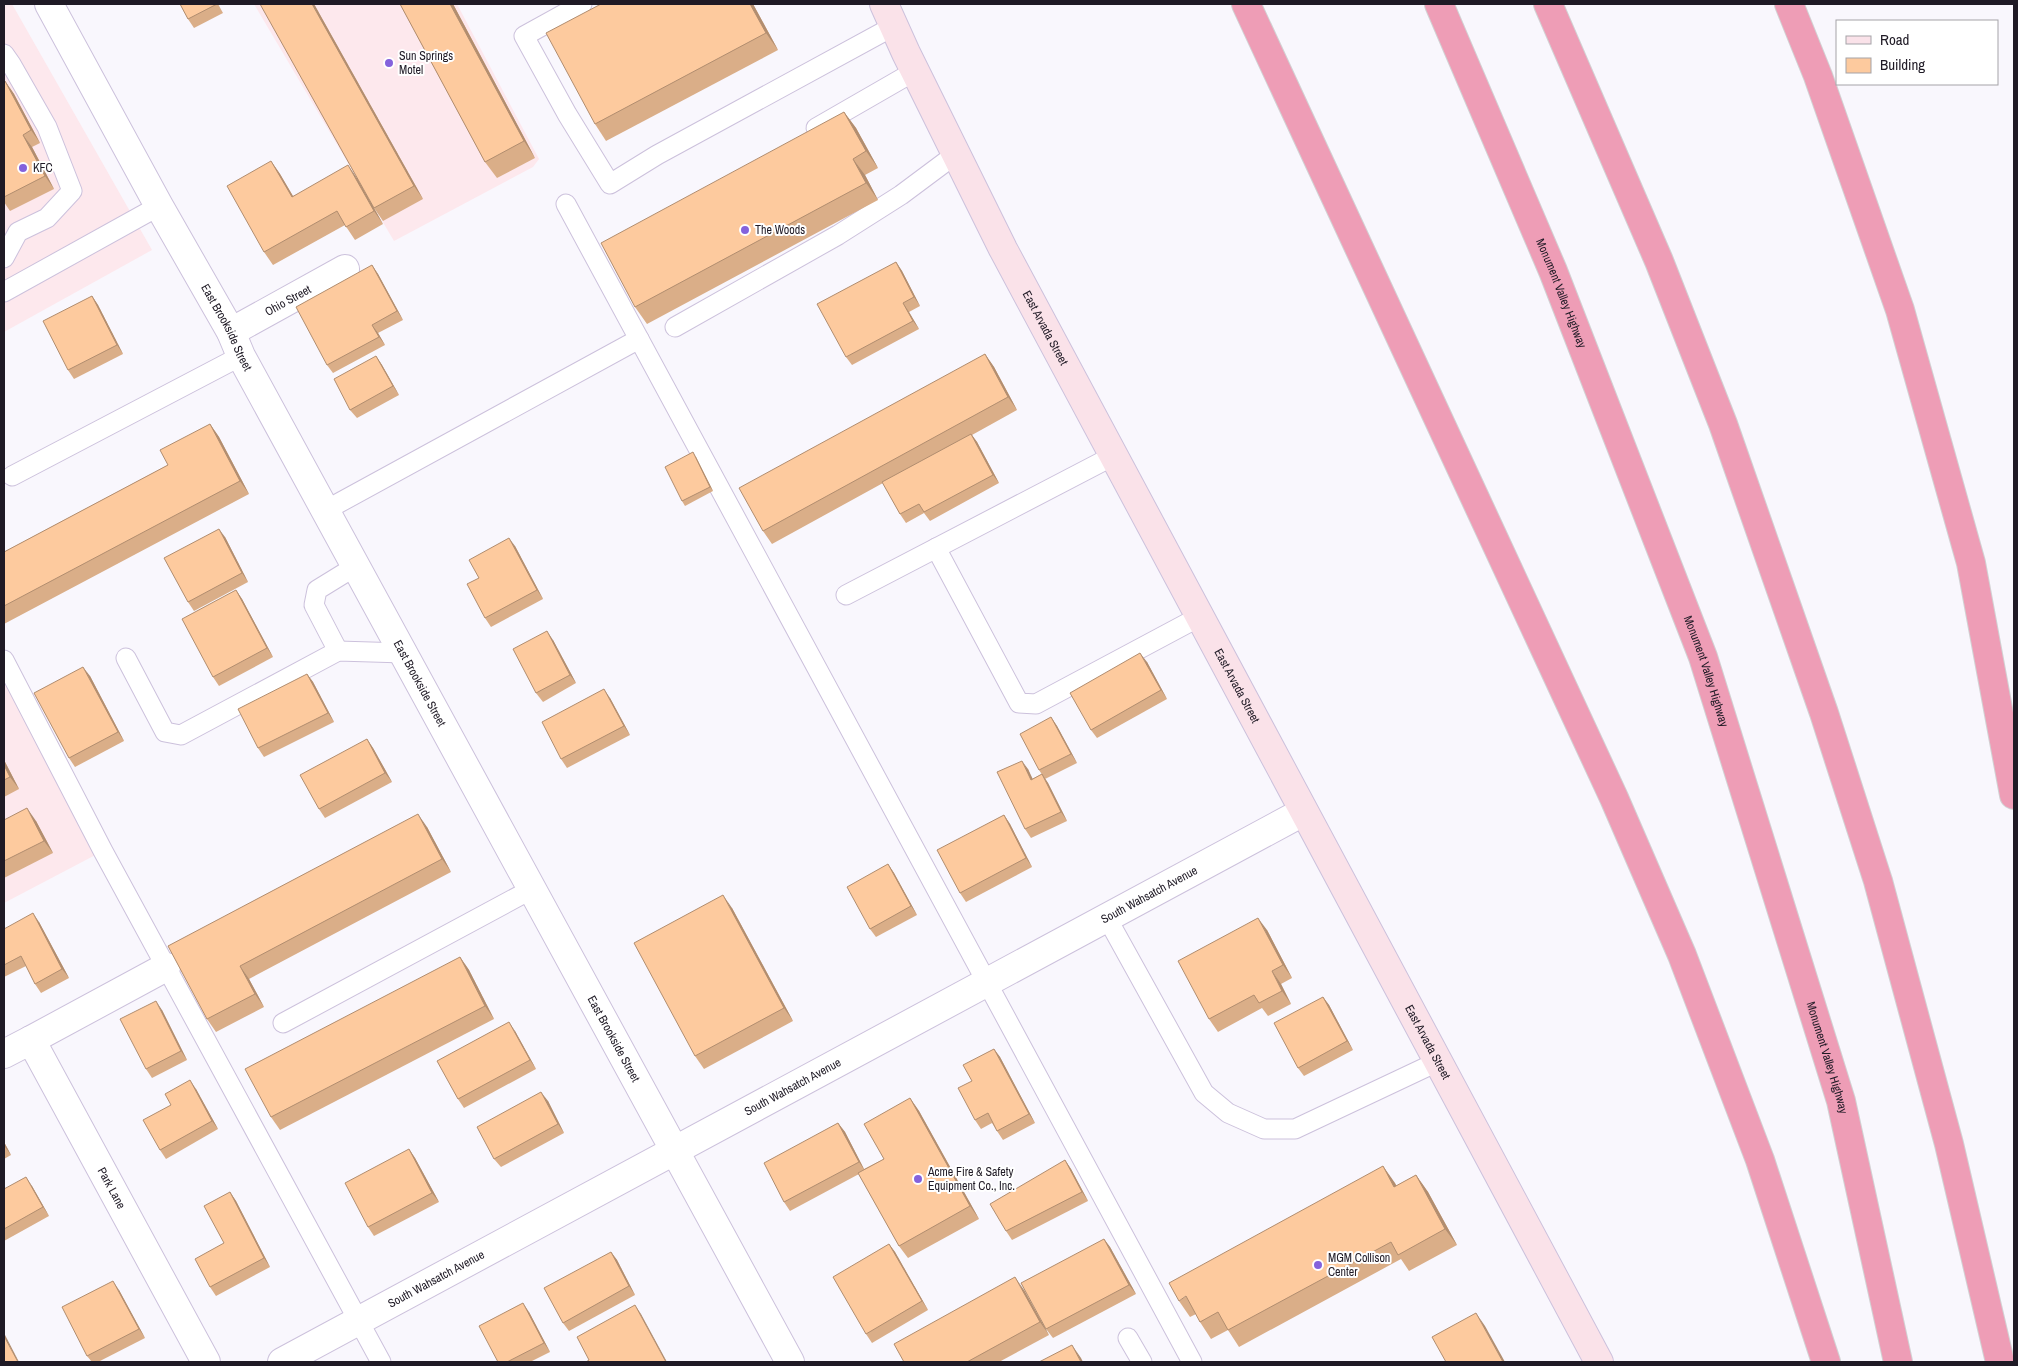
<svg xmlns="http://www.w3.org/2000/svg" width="2018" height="1366" font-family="'Archivo Narrow',sans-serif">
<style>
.commercial{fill:#fde8ed}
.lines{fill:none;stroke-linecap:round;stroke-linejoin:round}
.lane-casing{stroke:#ccc1dc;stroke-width:21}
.street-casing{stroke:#ccc1dc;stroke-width:30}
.secondary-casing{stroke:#ccc1dc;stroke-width:30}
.highway-casing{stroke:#d2d1d3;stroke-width:30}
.lane{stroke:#fff;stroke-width:19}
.street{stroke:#fff;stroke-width:28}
.secondary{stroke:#fae2e9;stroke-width:28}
.highway{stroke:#ee9db6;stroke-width:28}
.wall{fill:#daae88}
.shaded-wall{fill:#b18d6f}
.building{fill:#fdca9e;stroke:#b18d6f}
.poi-dot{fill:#8462dc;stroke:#fff;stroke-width:2}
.labels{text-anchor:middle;stroke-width:4;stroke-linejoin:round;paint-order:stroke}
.poi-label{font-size:12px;fill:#1f1a25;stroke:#fff;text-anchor:start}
.street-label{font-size:12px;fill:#1f1a25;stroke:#fff}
</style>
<rect width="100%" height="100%" fill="#f9f7fd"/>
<g class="commercial">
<polygon points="4,4 12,4 152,250 4,332"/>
<polygon points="254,4 457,4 539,159 533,167 394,241"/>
<polygon points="4,674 103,851 4,903"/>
</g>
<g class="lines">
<g class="lane-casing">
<g id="lane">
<polyline points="582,4 524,36 567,114 610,184 657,155 894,26"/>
<polyline points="4,54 11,64 47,127 72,191 47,218 18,232 4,258"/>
<polyline points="816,128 915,71"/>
<polyline points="566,204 1192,1362"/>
<polyline points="4,292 159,206"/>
<polyline points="675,327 838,235 901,195 956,154"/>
<polyline points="12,476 241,356"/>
<polyline points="326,510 639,339"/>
<polyline points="936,548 1019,703 1036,704 1199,617"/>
<polyline points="846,595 1113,456"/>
<polyline points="338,651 314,605 317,590 356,566"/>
<polyline points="126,658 165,732 181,735 338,651 404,653"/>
<polyline points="4,660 103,851 381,1362"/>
<polyline points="1107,918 1204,1093 1228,1113 1264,1129 1295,1129 1437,1062"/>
<polyline points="283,1023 532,889"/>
<polyline points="1128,1338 1142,1362"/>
</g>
</g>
<g class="street-casing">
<g id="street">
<path id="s1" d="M 49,4 L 159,206 L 231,332 L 241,356 L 790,1362"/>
<path id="s2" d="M 231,332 L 345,269"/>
<polyline points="31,1040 166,967"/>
<path id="s3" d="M 4,1054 L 31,1040 L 206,1362"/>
<path id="s4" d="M 282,1362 L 1303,812"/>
</g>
</g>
<g class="secondary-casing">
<g id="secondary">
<path id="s5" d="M 884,4 L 906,53 L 1003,249 L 1599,1362"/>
</g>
</g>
<g class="highway-casing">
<g id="highway">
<polyline points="1246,4 1614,798 1682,955 1760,1160 1826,1362"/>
<path id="s6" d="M 1439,4 L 1553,271 L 1703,657 L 1841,1101 L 1898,1362"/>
<polyline points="1548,4 1659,261 1723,424 1824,713 1878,881 1949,1144 2000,1362"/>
<polyline points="1789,4 1818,76 1900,310 1971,563 2014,795"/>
</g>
</g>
<use href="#lane" class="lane"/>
<use href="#street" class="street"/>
<use href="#secondary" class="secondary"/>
<use href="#highway" class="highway"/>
</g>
<g class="wall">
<polygon points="180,4 218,4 223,13 194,28 188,19"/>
<polygon points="314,4 423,199 383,221 374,208"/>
<polygon points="400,4 453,4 535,158 497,178 485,162"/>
<polygon points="753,4 778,50 606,141 595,124"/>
<polygon points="5,81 14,94 40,143 32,147 54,189 10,211 4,202 4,82"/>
<polygon points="844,112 856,128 878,168 865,175 878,200 647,324 635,307"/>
<polygon points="271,161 280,174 293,196 357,178 383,224 355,240 345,225 273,265 264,252"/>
<polygon points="896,262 902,271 920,306 909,312 919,329 852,365 846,357"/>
<polygon points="372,265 378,274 403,320 378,333 385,345 333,373 327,365"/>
<polygon points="92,296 98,305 123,354 74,379 68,370"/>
<polygon points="985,354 994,367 1017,410 972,435 977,442 999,483 930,521 924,513 906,523 900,514 883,483 772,544 763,531"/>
<polygon points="376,356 382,365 399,395 357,418 350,410"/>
<polygon points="210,424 219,437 249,494 4,624 4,552 168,465"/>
<polygon points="696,457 713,491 685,506 682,501"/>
<polygon points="225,537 248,582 194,611 188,602"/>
<polygon points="515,546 543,599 491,627 485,618"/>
<polygon points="236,590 242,599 273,657 219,686 213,677"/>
<polygon points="553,640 576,683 543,702 536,693"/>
<polygon points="1147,662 1167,699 1097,738 1091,730"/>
<polygon points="307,674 313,682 334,722 264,757 258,748"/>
<polygon points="90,676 124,741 75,767 69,758"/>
<polygon points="610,698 630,735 567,768 561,759"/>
<polygon points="1051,717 1057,726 1077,763 1045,779 1039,770"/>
<polygon points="367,739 373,748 392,782 325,818 319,809"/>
<polygon points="4,760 19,789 4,797"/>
<polygon points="1028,769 1032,779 1042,774 1048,783 1067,821 1031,838 1025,829"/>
<polygon points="1004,815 1010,824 1032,867 966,902 960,893"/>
<polygon points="4,820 36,821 53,853 4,878"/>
<polygon points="427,827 451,872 249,979 264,1007 216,1032 207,1019 168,946"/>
<polygon points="888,864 894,873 917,915 876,937 870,929"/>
<polygon points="732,908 793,1021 704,1069 695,1056"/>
<polygon points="39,922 69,978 41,993 35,984 26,966 4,977 4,929"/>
<polygon points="1267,930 1292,978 1281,984 1291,1004 1268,1016 1262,1008 1218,1032 1209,1019"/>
<polygon points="460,957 469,970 494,1019 280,1130 271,1117"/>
<polygon points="1323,997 1329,1005 1353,1050 1304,1076 1298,1068"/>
<polygon points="162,1010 187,1060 152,1078 146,1069"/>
<polygon points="515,1031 536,1069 464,1108 458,1099"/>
<polygon points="994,1049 1000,1057 1035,1123 1003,1140 997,1131 992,1123 981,1129 975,1120 972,1081"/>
<polygon points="196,1089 218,1129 166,1159 160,1150 171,1105"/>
<polygon points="910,1098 919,1111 979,1219 908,1258 899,1246 859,1174 790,1211 784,1202 838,1123 845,1132 864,1169 884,1159"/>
<polygon points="548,1101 564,1133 501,1167 494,1159"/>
<polygon points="4,1142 11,1155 4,1159"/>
<polygon points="409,1149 415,1158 439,1202 374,1236 368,1227"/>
<polygon points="1065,1160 1071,1169 1088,1201 1012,1240 1006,1231"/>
<polygon points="1383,1166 1396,1186 1416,1175 1428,1192 1457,1245 1409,1271 1401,1259 1239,1347 1228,1330 1211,1339 1200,1322 1196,1314 1190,1317 1179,1301"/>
<polygon points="32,1186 49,1216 4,1241 4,1187 5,1188"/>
<polygon points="230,1192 236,1201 270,1267 216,1296 210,1287 224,1243"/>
<polygon points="1104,1239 1110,1247 1136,1294 1053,1338 1046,1329"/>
<polygon points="889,1244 895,1252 928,1310 872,1343 866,1334"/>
<polygon points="611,1252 617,1260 635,1295 569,1331 563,1323"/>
<polygon points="119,1290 145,1338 98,1362 92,1362 87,1356"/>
<polygon points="1024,1290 1049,1335 999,1362 904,1362"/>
<polygon points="529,1312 550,1352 530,1362 498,1362"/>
</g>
<g class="shaded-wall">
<polygon points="312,4 314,4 423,199 414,186"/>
<polygon points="450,4 453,4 535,158 524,141"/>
<polygon points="750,4 753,4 778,50 766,33"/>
<polygon points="5,81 14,94 40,143 31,130"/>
<polygon points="844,112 856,128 878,168 866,151"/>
<polygon points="23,135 32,147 54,189 45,176"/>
<polygon points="853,159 865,175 878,200 866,183"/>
<polygon points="271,161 280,174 301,210 292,197"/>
<polygon points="348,165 357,178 383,224 374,211"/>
<polygon points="896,262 902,271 920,306 914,297"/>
<polygon points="372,265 378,274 403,320 397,311"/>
<polygon points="92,296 98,305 123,354 117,345"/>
<polygon points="903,303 909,312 919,329 913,321"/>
<polygon points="372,325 378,333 385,345 379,337"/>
<polygon points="985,354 994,367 1017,410 1008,397"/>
<polygon points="376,356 382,365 399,395 393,386"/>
<polygon points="210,424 219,437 249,494 240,481"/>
<polygon points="971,434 977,442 999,483 993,475"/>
<polygon points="693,452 696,457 713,491 710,487"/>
<polygon points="219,529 225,537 248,582 242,573"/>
<polygon points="509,538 515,546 543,599 537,590"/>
<polygon points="236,590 242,599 273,657 267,648"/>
<polygon points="547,631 553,640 576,683 570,675"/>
<polygon points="1140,653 1147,662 1167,699 1161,690"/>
<polygon points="83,667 90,676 124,741 118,732"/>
<polygon points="307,674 313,682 334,722 328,713"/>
<polygon points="604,689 610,698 630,735 624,726"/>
<polygon points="1051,717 1057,726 1077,763 1071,754"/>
<polygon points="367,739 373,748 392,782 385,773"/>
<polygon points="4,760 19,789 10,777 4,765"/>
<polygon points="1022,761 1028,769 1037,788 1031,780"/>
<polygon points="1042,774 1048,783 1067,821 1061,812"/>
<polygon points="27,808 36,821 53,853 44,841"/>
<polygon points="418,814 427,827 451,872 442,859"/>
<polygon points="1004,815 1010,824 1032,867 1026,858"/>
<polygon points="888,864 894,873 917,915 911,906"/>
<polygon points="723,895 732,908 793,1021 784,1008"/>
<polygon points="33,913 39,922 69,978 62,969"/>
<polygon points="1258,918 1267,930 1292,978 1283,965"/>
<polygon points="460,957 469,970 494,1019 485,1006"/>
<polygon points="240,966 249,979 264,1007 255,994"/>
<polygon points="1272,971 1281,984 1291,1004 1282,991"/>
<polygon points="1323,997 1329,1005 1353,1050 1347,1041"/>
<polygon points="156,1001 162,1010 187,1060 181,1051"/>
<polygon points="509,1022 515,1031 536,1069 530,1060"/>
<polygon points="994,1049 1000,1057 1035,1123 1029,1114"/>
<polygon points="190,1080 196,1089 218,1129 212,1121"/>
<polygon points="541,1092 548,1101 564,1133 558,1124"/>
<polygon points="910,1098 919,1111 979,1219 970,1206"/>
<polygon points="838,1123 845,1132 865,1171 859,1162"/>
<polygon points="4,1142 11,1155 5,1147"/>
<polygon points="409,1149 415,1158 439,1202 432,1193"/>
<polygon points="1065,1160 1071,1169 1088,1201 1082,1192"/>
<polygon points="1383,1166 1395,1183 1406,1203 1394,1187"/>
<polygon points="1416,1175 1428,1192 1457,1245 1445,1229"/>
<polygon points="26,1177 32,1186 49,1216 43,1207"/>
<polygon points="230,1192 236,1201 270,1267 264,1258"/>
<polygon points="1104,1239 1110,1247 1136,1294 1129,1285"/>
<polygon points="889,1244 895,1252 928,1310 922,1301"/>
<polygon points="611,1252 617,1260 635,1295 629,1286"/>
<polygon points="1015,1277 1024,1290 1049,1335 1040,1322"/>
<polygon points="113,1281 119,1290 145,1338 139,1329"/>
<polygon points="523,1303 529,1312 550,1352 544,1343"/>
<polygon points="635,1305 641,1314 667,1362 666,1362"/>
<polygon points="1476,1313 1485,1326 1505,1362 1503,1362"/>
<polygon points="4,1333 19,1362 18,1362 4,1336"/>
<polygon points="1072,1345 1081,1358 1083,1362 1081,1362"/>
</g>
<g class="building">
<polygon points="180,4 217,4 188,19"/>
<polygon points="260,4 312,4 414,186 374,208"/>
<polygon points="400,4 450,4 524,141 485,162"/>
<polygon points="601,4 750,4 766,33 595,124 546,33"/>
<polygon points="5,81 31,130 23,135 45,176 4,197 4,82"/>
<polygon points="844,112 866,151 853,159 866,183 635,307 601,243"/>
<polygon points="271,161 292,197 348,165 374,211 346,227 337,211 264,252 227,186"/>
<polygon points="896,262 914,297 903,303 913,321 846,357 817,304"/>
<polygon points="372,265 397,311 372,325 379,337 327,365 296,307"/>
<polygon points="92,296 117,345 68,370 43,321"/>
<polygon points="985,354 1008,397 763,531 739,488"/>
<polygon points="376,356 393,386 350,410 334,379"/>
<polygon points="210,424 240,481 4,606 4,552 168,465 160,450"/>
<polygon points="971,434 993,475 924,512 919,504 900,514 882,482"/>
<polygon points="693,452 710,487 682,501 665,467"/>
<polygon points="219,529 242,573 188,602 164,558"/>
<polygon points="509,538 537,590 485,618 467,584 479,578 469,560"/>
<polygon points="236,590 267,648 213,677 182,619"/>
<polygon points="547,631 570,675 536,693 513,649"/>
<polygon points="1140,653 1161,690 1091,730 1070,693"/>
<polygon points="83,667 118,732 69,758 34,693"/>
<polygon points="307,674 328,713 258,748 238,709"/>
<polygon points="604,689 624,726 561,759 542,722"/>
<polygon points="1051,717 1071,754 1039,770 1020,734"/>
<polygon points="367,739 385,773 319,809 300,775"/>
<polygon points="1022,761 1031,780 1042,774 1061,812 1025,829 997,772"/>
<polygon points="4,765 10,777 4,780"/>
<polygon points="27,808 44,841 4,861 4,820"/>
<polygon points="418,814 442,859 240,966 255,994 207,1019 168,946"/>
<polygon points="1004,815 1026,858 960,893 937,850"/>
<polygon points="888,864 911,906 870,929 847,887"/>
<polygon points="723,895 784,1008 695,1056 634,943"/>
<polygon points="33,913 62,969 35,984 21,956 4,965 4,929"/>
<polygon points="1258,918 1283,965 1272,971 1282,991 1259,1003 1254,995 1209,1019 1178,961"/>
<polygon points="460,957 485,1006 271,1117 245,1069"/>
<polygon points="1323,997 1347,1041 1298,1068 1274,1023"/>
<polygon points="156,1001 181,1051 146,1069 120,1019"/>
<polygon points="509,1022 530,1060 458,1099 437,1061"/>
<polygon points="994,1049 1029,1114 997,1131 988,1113 975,1120 958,1088 972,1081 963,1065"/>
<polygon points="190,1080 212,1121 160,1150 143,1120 171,1105 165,1094"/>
<polygon points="541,1092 558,1124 494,1159 477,1127"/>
<polygon points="910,1098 970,1206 899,1246 858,1173 884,1159 864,1124"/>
<polygon points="838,1123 859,1162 784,1202 764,1163"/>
<polygon points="409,1149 432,1193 368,1227 345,1183"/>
<polygon points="1065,1160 1082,1192 1006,1231 990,1204"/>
<polygon points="1383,1166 1394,1187 1416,1175 1445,1229 1398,1255 1391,1242 1228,1330 1218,1312 1200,1322 1186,1296 1179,1301 1169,1283"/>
<polygon points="26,1177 43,1207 4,1229 4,1189"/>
<polygon points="230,1192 264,1258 210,1287 195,1259 224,1243 204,1206"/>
<polygon points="1104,1239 1129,1285 1046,1329 1021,1283"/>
<polygon points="889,1244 922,1301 866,1334 833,1277"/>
<polygon points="611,1252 629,1286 563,1323 544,1288"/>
<polygon points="1015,1277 1040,1322 967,1362 904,1362 894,1344"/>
<polygon points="113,1281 139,1329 87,1356 62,1307"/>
<polygon points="523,1303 544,1343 507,1362 498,1362 479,1326"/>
<polygon points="635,1305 666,1362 586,1362 589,1360 577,1337"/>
<polygon points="1476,1313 1503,1362 1446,1362 1432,1337"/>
<polygon points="4,1336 18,1362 4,1362"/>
<polygon points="1072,1345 1081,1362 1039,1362"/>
</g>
<g class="poi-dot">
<circle cx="389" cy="63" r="5"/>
<circle cx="23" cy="168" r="5"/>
<circle cx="745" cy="230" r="5"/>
<circle cx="918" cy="1179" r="5"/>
<circle cx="1318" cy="1265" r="5"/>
</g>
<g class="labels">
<g class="poi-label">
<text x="399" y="60">Sun Springs<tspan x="399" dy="14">Motel</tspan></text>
<text x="33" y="172">KFC</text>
<text x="755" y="234">The Woods</text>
<text x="928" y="1176">Acme Fire &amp; Safety<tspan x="928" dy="14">Equipment Co., Inc.</tspan></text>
<text x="1328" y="1262">MGM Collison<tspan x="1328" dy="14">Center</tspan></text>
</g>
<g class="street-label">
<text dy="4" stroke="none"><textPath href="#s6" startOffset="314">Monument Valley Highway</textPath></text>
<text dy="4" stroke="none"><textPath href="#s2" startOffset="65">Ohio Street</textPath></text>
<text dy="4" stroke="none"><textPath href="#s1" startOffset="369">East Brookside Street</textPath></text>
<text dy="4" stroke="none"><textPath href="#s5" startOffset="362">East Arvada Street</textPath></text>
<text dy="4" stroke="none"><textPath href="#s6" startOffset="719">Monument Valley Highway</textPath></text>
<text dy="4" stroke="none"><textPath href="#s1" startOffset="774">East Brookside Street</textPath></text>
<text dy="4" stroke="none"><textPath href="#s5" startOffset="768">East Arvada Street</textPath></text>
<text dy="4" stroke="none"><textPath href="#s4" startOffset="985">South Wahsatch Avenue</textPath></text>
<text dy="4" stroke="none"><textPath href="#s1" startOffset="1179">East Brookside Street</textPath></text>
<text dy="4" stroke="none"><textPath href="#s5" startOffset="1172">East Arvada Street</textPath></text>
<text dy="4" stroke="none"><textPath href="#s6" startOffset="1124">Monument Valley Highway</textPath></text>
<text dy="4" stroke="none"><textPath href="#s4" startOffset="580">South Wahsatch Avenue</textPath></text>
<text dy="4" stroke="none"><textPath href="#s3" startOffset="199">Park Lane</textPath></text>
<text dy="4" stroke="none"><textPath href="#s4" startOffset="175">South Wahsatch Avenue</textPath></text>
</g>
</g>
<rect width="2018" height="1366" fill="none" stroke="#1f1a25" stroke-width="10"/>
<rect x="1836" y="20" width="162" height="65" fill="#ffffff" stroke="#a5a3a8"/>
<rect x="1846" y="36" width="25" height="8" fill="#fae2e9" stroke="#a5a3a8"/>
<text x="1880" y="45" font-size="15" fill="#1f1a25">Road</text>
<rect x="1846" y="58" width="25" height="15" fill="#fdca9e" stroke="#a5a3a8"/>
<text x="1880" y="70" font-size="15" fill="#1f1a25">Building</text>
</svg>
